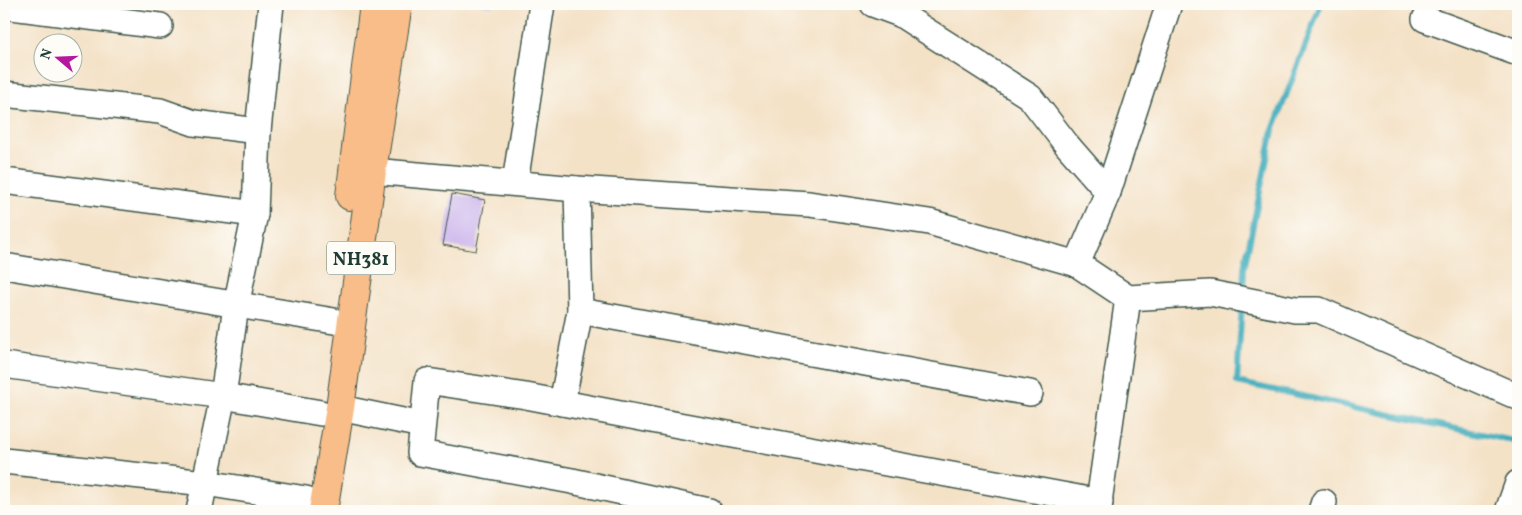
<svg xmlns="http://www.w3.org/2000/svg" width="1522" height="515" font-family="Vollkorn,serif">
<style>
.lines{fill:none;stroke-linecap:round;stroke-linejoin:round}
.stream{stroke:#3eacbc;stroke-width:6}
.building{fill:#ccb6ed}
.minor-casing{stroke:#3f564a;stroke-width:28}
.highway-casing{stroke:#3f564a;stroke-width:30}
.minor{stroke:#fff;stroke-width:25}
.highway{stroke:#f8bd89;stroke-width:28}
.labels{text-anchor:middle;stroke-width:4;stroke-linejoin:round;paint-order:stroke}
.shield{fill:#fdfcf7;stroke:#62766e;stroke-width:1}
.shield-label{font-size:19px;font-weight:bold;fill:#1f3d34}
</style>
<rect width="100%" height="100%" fill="#fdfcf7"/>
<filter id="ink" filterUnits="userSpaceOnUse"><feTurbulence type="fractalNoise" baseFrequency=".02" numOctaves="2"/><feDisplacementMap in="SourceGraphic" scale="10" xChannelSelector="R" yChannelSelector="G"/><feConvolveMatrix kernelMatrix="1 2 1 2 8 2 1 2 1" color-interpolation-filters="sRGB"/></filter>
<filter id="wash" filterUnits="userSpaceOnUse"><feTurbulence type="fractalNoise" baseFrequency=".0096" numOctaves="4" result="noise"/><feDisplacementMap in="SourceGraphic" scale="20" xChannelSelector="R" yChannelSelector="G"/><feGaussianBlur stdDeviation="1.12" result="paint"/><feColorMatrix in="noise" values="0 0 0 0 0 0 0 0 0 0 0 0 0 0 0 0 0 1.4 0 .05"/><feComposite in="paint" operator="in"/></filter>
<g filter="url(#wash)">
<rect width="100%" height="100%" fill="#f4e2c7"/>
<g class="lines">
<g class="stream">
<polyline points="1243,294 1244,268 1273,130 1321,4"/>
<polyline points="1242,304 1237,382 1518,442"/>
</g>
</g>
<g id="blocks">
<g class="building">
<polygon points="480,4 492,4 491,7"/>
<polygon points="1414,4 1441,4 1438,12"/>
<polygon points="452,194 485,200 476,251 443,245"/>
</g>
</g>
</g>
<g filter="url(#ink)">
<use href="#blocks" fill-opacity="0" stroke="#3f564a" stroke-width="1"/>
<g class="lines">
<g class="minor-casing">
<g id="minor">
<polyline points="873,4 900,14 1030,97 1067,145 1108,192"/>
<polyline points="4,6 160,26"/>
<polyline points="1425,19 1518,53"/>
<polyline points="4,94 160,111 194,123 258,131"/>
<polyline points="372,171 577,189 809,204 929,222 1077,264 1108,192 1169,4"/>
<polyline points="4,181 255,214"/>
<polyline points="515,183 542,4"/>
<polyline points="1077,264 1128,298 1210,293 1295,310 1319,310 1518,397"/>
<polyline points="4,266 334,321"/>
<polyline points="580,311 1030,393"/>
<polyline points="4,365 223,396 321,413"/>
<polyline points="562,403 580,311 577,189"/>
<polyline points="340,408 422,425"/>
<polyline points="4,461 205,483 306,499 324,505"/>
<polyline points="199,511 223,396 236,306 255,214 258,131 271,4"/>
<polyline points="709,511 572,481 420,453 427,381 526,396 662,422 1100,502"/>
<polyline points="1099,511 1100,495 1128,298"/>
<polyline points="1321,511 1324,502"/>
<polyline points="1508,511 1518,483"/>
</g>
</g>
<g class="highway-casing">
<g id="highway">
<polyline points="350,196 374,4"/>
<polyline points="323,511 340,408 372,171 398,4"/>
</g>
</g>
<use href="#minor" class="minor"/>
<use href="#highway" class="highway"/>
</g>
</g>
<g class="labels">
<rect class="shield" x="327" y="241.5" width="68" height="33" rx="4"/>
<g class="shield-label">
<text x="361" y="265">NH381</text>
</g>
</g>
<rect width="1522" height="515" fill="none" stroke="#fdfcf7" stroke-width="20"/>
<g transform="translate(58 58) rotate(289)"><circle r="24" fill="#fdfcf7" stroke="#a4b0a9"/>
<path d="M0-4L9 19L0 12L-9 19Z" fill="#b5179e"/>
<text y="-8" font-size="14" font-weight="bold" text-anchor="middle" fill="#1f3d34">N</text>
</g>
</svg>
